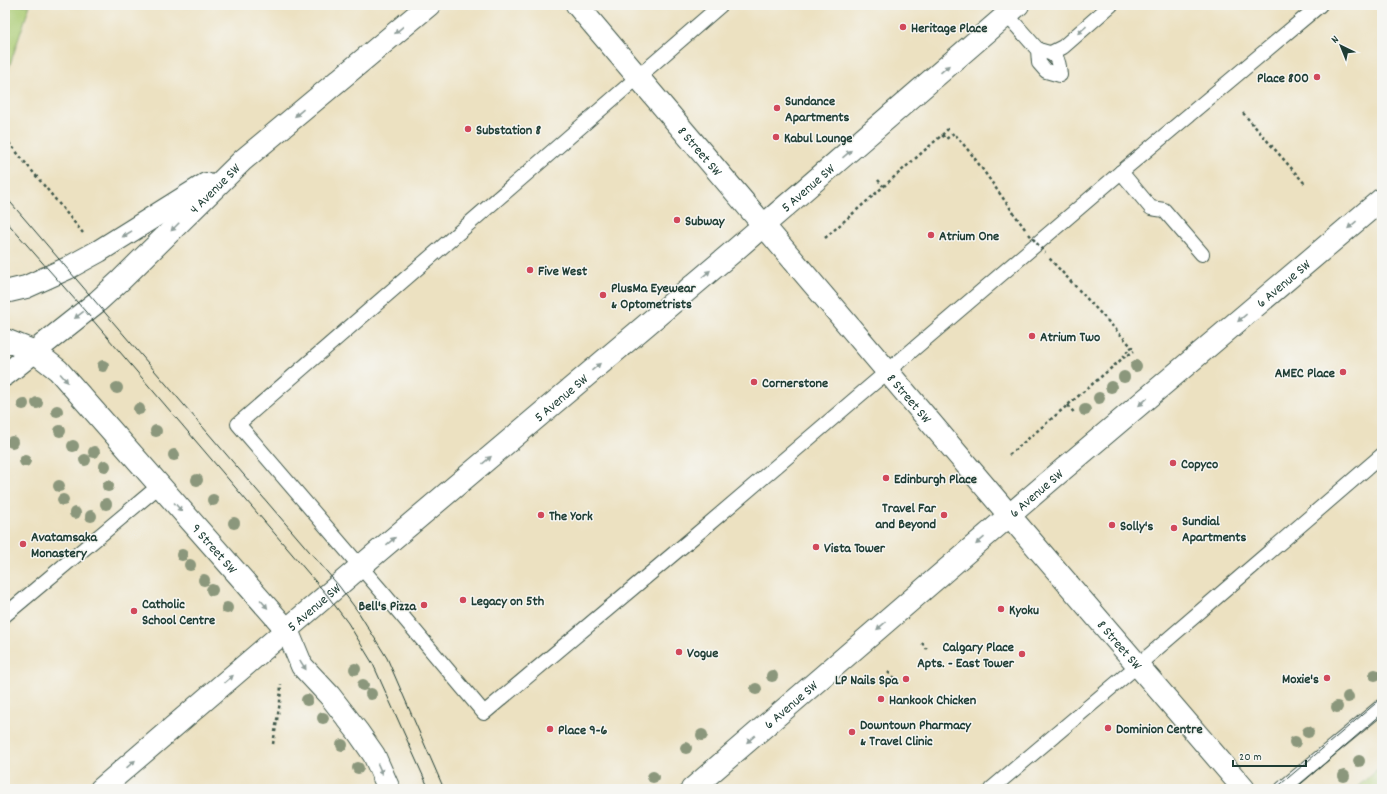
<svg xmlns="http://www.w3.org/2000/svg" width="1387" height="794" font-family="Dekko,sans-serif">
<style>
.green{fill:#abcc75;stroke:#658454}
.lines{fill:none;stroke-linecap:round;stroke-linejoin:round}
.lane-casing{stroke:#3e5649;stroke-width:16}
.secondary-casing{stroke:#3e5649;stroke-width:24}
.path{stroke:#3e5649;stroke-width:2.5;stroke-dasharray:3 3;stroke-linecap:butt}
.lane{stroke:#fff;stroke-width:14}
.secondary{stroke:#fff;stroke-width:22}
.tram{stroke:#1f3d34;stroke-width:1}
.path-bridge{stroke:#3e5649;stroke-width:2.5;stroke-dasharray:3 3;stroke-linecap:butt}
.tree{fill:#8b977b}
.oneway{fill:#8f9e9a}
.poi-dot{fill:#d1495b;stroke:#f6f6f2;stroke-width:1.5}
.labels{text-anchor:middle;stroke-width:3;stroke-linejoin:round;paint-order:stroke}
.poi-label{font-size:14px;font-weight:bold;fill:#1f3d34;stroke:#f6f6f2;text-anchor:start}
.street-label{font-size:14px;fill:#1f3d34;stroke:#f6f6f2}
</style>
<rect width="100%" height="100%" fill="#f6f6f2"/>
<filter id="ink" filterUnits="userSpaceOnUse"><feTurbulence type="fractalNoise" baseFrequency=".025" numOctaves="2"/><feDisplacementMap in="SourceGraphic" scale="8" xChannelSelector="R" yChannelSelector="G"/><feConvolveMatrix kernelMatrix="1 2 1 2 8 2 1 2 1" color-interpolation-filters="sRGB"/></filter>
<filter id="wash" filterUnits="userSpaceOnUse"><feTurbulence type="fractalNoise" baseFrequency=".012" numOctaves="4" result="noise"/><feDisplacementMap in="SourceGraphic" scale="16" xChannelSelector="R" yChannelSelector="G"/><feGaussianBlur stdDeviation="0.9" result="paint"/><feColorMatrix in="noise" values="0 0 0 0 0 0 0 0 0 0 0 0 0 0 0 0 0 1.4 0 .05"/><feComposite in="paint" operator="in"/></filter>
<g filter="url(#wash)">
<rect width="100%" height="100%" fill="#ece1c1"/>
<g class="green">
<polygon points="5,5 30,5 5,79"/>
<polygon points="1382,765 1382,789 1355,789"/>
</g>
</g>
<g filter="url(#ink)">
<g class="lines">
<g class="lane-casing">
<g id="lane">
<polyline points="721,5 238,424 383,593 484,713 690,540 1121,172 1320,5"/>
<path d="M 1007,15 L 1038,50 L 1039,63 L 1046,71 L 1060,75 C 1058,56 1057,54 1038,50"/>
<polyline points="1051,53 1063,47 1111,5"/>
<polyline points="1121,172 1151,208 1164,210 1202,254"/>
<polyline points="5,615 159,486"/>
<polyline points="991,789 1138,665 1382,455"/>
<polyline points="1282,789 1382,706"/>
</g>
</g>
<g class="secondary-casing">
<g id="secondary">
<path id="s1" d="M 577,5 L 1009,515 L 1244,789"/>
<polyline points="5,292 26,287 68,268 99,251 206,184"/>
<path id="s2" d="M 5,340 L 35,352 L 58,370 L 287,630 L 302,666 L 330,696 L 358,732 L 374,755 L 389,789"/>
<path id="s3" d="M 5,375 L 97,302 L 121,280 L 243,160 L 429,5"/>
<path id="s4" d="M 101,789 L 361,566 L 735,250 L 1018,5"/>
<path id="s5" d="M 692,789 L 1047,483 L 1382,199"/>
</g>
</g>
<g class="path">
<polyline points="1243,113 1306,185"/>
<polyline points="942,135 950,127"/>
<polyline points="5,138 83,233"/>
<polyline points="878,180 883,186"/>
<polyline points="825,238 942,135 946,139 954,133 973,156 1025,229"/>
<polyline points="1123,358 1127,356 1134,351"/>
<polyline points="1068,405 1075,414"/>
<polyline points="1009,455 1123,358 1125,353 1132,347 1049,258"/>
<polyline points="922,643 927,649"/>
<polyline points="888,672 894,678"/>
<polyline points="273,744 280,702 281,684"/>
</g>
<use href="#lane" class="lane"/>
<use href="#secondary" class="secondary"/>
<g class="tram">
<polyline points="5,196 339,586 359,613 387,658 444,789"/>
<polyline points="5,220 85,311 327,595 348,623 373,664 429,789"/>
<polyline points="1275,789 1382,698"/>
<polyline points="1295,789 1382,714"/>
</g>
<polyline class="path-bridge" points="1029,234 1045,253"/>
</g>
<g class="tree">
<circle cx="103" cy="366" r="6"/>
<circle cx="1136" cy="366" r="6"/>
<circle cx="1124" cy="377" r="6"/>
<circle cx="1111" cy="387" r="6"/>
<circle cx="117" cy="388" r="6"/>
<circle cx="1099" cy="398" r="6"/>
<circle cx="37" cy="403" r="6"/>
<circle cx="23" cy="404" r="6"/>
<circle cx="139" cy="409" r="6"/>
<circle cx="1085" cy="410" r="6"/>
<circle cx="57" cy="411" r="6"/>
<circle cx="60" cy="431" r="6"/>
<circle cx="156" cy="431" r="6"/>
<circle cx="12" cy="442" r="6"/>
<circle cx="73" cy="446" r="6"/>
<circle cx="94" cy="452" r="6"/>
<circle cx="174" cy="455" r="6"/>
<circle cx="85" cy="460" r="6"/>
<circle cx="25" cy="461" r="6"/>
<circle cx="105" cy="466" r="6"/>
<circle cx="197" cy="480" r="6"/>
<circle cx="59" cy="486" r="6"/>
<circle cx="108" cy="486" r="6"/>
<circle cx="63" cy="500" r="6"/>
<circle cx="213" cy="500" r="6"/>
<circle cx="106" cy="504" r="6"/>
<circle cx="75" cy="513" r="6"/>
<circle cx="91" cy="516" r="6"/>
<circle cx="234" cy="523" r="6"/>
<circle cx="182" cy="555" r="6"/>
<circle cx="190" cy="565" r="6"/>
<circle cx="204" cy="580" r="6"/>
<circle cx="212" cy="590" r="6"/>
<circle cx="227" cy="608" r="6"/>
<circle cx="355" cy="669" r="6"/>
<circle cx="1375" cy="675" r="6"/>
<circle cx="772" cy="676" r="6"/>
<circle cx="363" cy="685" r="6"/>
<circle cx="756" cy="689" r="6"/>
<circle cx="371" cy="694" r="6"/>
<circle cx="1348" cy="697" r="6"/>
<circle cx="307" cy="700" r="6"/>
<circle cx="1337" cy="707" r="6"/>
<circle cx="323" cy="718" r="6"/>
<circle cx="1308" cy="732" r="6"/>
<circle cx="702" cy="735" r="6"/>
<circle cx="1295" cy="742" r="6"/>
<circle cx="342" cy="745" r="6"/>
<circle cx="686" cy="748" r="6"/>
<circle cx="1359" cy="761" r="6"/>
<circle cx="358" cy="768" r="6"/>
<circle cx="1344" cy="776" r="6"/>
<circle cx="653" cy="777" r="6"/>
</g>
<defs><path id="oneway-solid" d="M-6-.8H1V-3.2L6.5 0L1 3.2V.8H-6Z"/></defs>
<g class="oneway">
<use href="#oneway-solid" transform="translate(399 30) rotate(140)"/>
<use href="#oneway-solid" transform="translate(1082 30) rotate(139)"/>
<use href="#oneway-solid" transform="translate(945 69) rotate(-41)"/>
<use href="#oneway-solid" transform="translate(299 113) rotate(140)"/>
<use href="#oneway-solid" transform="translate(847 154) rotate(-41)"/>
<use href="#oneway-solid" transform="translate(1352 225) rotate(140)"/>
<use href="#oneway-solid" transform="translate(175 227) rotate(135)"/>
<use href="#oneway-solid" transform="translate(127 234) rotate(148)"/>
<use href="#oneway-solid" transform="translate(706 274) rotate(-40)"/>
<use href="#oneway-solid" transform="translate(79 315) rotate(142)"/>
<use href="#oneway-solid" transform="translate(1242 318) rotate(140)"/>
<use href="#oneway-solid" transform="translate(596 367) rotate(-40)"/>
<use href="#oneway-solid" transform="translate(64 378) rotate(49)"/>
<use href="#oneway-solid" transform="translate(1143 402) rotate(140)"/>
<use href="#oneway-solid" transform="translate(487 460) rotate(-40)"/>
<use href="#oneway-solid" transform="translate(178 507) rotate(48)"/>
<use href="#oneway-solid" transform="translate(391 541) rotate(-40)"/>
<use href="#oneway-solid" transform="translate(980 541) rotate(139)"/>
<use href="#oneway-solid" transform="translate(264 604) rotate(49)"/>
<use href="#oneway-solid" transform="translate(881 626) rotate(139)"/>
<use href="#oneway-solid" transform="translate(303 665) rotate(57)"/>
<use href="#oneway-solid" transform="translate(229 679) rotate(-41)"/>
<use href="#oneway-solid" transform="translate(751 739) rotate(140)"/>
<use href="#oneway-solid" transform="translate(131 764) rotate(-41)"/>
<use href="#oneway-solid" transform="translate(380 769) rotate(66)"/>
</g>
</g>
<g class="poi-dot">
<circle cx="903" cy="27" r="4"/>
<circle cx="1317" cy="77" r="4"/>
<circle cx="777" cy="108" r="4"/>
<circle cx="468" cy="129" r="4"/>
<circle cx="776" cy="137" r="4"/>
<circle cx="677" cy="220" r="4"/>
<circle cx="931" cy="235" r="4"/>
<circle cx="530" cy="270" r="4"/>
<circle cx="603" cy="295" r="4"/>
<circle cx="1032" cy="336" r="4"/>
<circle cx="1343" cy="372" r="4"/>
<circle cx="754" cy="382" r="4"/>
<circle cx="1173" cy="463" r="4"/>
<circle cx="886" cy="478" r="4"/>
<circle cx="541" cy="515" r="4"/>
<circle cx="944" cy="515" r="4"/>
<circle cx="1112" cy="525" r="4"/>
<circle cx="1174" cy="528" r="4"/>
<circle cx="23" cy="544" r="4"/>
<circle cx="816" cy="547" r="4"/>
<circle cx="463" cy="600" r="4"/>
<circle cx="424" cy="605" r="4"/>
<circle cx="1001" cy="609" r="4"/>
<circle cx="134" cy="611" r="4"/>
<circle cx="679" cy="652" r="4"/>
<circle cx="1022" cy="654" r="4"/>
<circle cx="1327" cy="678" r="4"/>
<circle cx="906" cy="679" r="4"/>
<circle cx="881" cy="699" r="4"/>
<circle cx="1108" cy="728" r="4"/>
<circle cx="550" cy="729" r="4"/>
<circle cx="852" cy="732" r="4"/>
</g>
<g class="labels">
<g class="poi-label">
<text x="911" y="32">Heritage Place</text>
<text x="1309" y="82" text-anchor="end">Place 800</text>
<text x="785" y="105">Sundance<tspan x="785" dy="16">Apartments</tspan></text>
<text x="476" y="134">Substation 8</text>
<text x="784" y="142">Kabul Lounge</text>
<text x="685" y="225">Subway</text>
<text x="939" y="240">Atrium One</text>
<text x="538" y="275">Five West</text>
<text x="611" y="292">PlusMa Eyewear<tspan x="611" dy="16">&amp; Optometrists</tspan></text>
<text x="1040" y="341">Atrium Two</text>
<text x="1335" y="377" text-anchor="end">AMEC Place</text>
<text x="762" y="387">Cornerstone</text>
<text x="1181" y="468">Copyco</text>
<text x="894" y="483">Edinburgh Place</text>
<text x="936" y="512" text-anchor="end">Travel Far<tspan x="936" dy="16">and Beyond</tspan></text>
<text x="549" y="520">The York</text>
<text x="1182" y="525">Sundial<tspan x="1182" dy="16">Apartments</tspan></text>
<text x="1120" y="530">Solly's</text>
<text x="31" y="541">Avatamsaka<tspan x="31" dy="16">Monastery</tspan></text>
<text x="824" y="552">Vista Tower</text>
<text x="471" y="605">Legacy on 5th</text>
<text x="142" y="608">Catholic<tspan x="142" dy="16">School Centre</tspan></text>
<text x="416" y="610" text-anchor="end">Bell's Pizza</text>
<text x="1009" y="614">Kyoku</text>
<text x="1014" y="651" text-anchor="end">Calgary Place<tspan x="1014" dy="16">Apts. - East Tower</tspan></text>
<text x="687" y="657">Vogue</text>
<text x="1319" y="683" text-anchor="end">Moxie's</text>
<text x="898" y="684" text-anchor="end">LP Nails Spa</text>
<text x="889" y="704">Hankook Chicken</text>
<text x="860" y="729">Downtown Pharmacy<tspan x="860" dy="16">&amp; Travel Clinic</tspan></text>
<text x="1116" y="733">Dominion Centre</text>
<text x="558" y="734">Place 9-6</text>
</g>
<g class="street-label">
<text dy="5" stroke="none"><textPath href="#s1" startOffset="191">8 Street SW</textPath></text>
<text dy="5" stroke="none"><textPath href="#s3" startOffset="281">4 Avenue SW</textPath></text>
<text dy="5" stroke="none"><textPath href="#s4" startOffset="928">5 Avenue SW</textPath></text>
<text dy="5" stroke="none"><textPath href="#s5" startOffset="778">6 Avenue SW</textPath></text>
<text dy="5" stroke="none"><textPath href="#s4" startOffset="604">5 Avenue SW</textPath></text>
<text dy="5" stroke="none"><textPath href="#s1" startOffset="515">8 Street SW</textPath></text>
<text dy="5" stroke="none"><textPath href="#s5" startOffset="454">6 Avenue SW</textPath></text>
<text dy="5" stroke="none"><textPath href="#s2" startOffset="299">9 Street SW</textPath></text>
<text dy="5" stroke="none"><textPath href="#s4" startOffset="280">5 Avenue SW</textPath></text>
<text dy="5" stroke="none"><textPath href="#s1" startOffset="839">8 Street SW</textPath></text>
<text dy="5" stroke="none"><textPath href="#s5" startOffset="130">6 Avenue SW</textPath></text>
</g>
</g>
<rect width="1387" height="794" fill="none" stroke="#f6f6f2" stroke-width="20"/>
<g transform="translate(1341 46) rotate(317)" stroke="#f6f6f2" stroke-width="3" paint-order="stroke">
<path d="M0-3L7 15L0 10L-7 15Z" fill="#1f3d34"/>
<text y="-6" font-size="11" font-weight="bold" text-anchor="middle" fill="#1f3d34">N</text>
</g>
<path d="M1233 760v6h73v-6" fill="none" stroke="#1f3d34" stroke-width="2"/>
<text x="1239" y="760" font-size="12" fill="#1f3d34" stroke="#f6f6f2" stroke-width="3" paint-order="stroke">20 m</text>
</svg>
